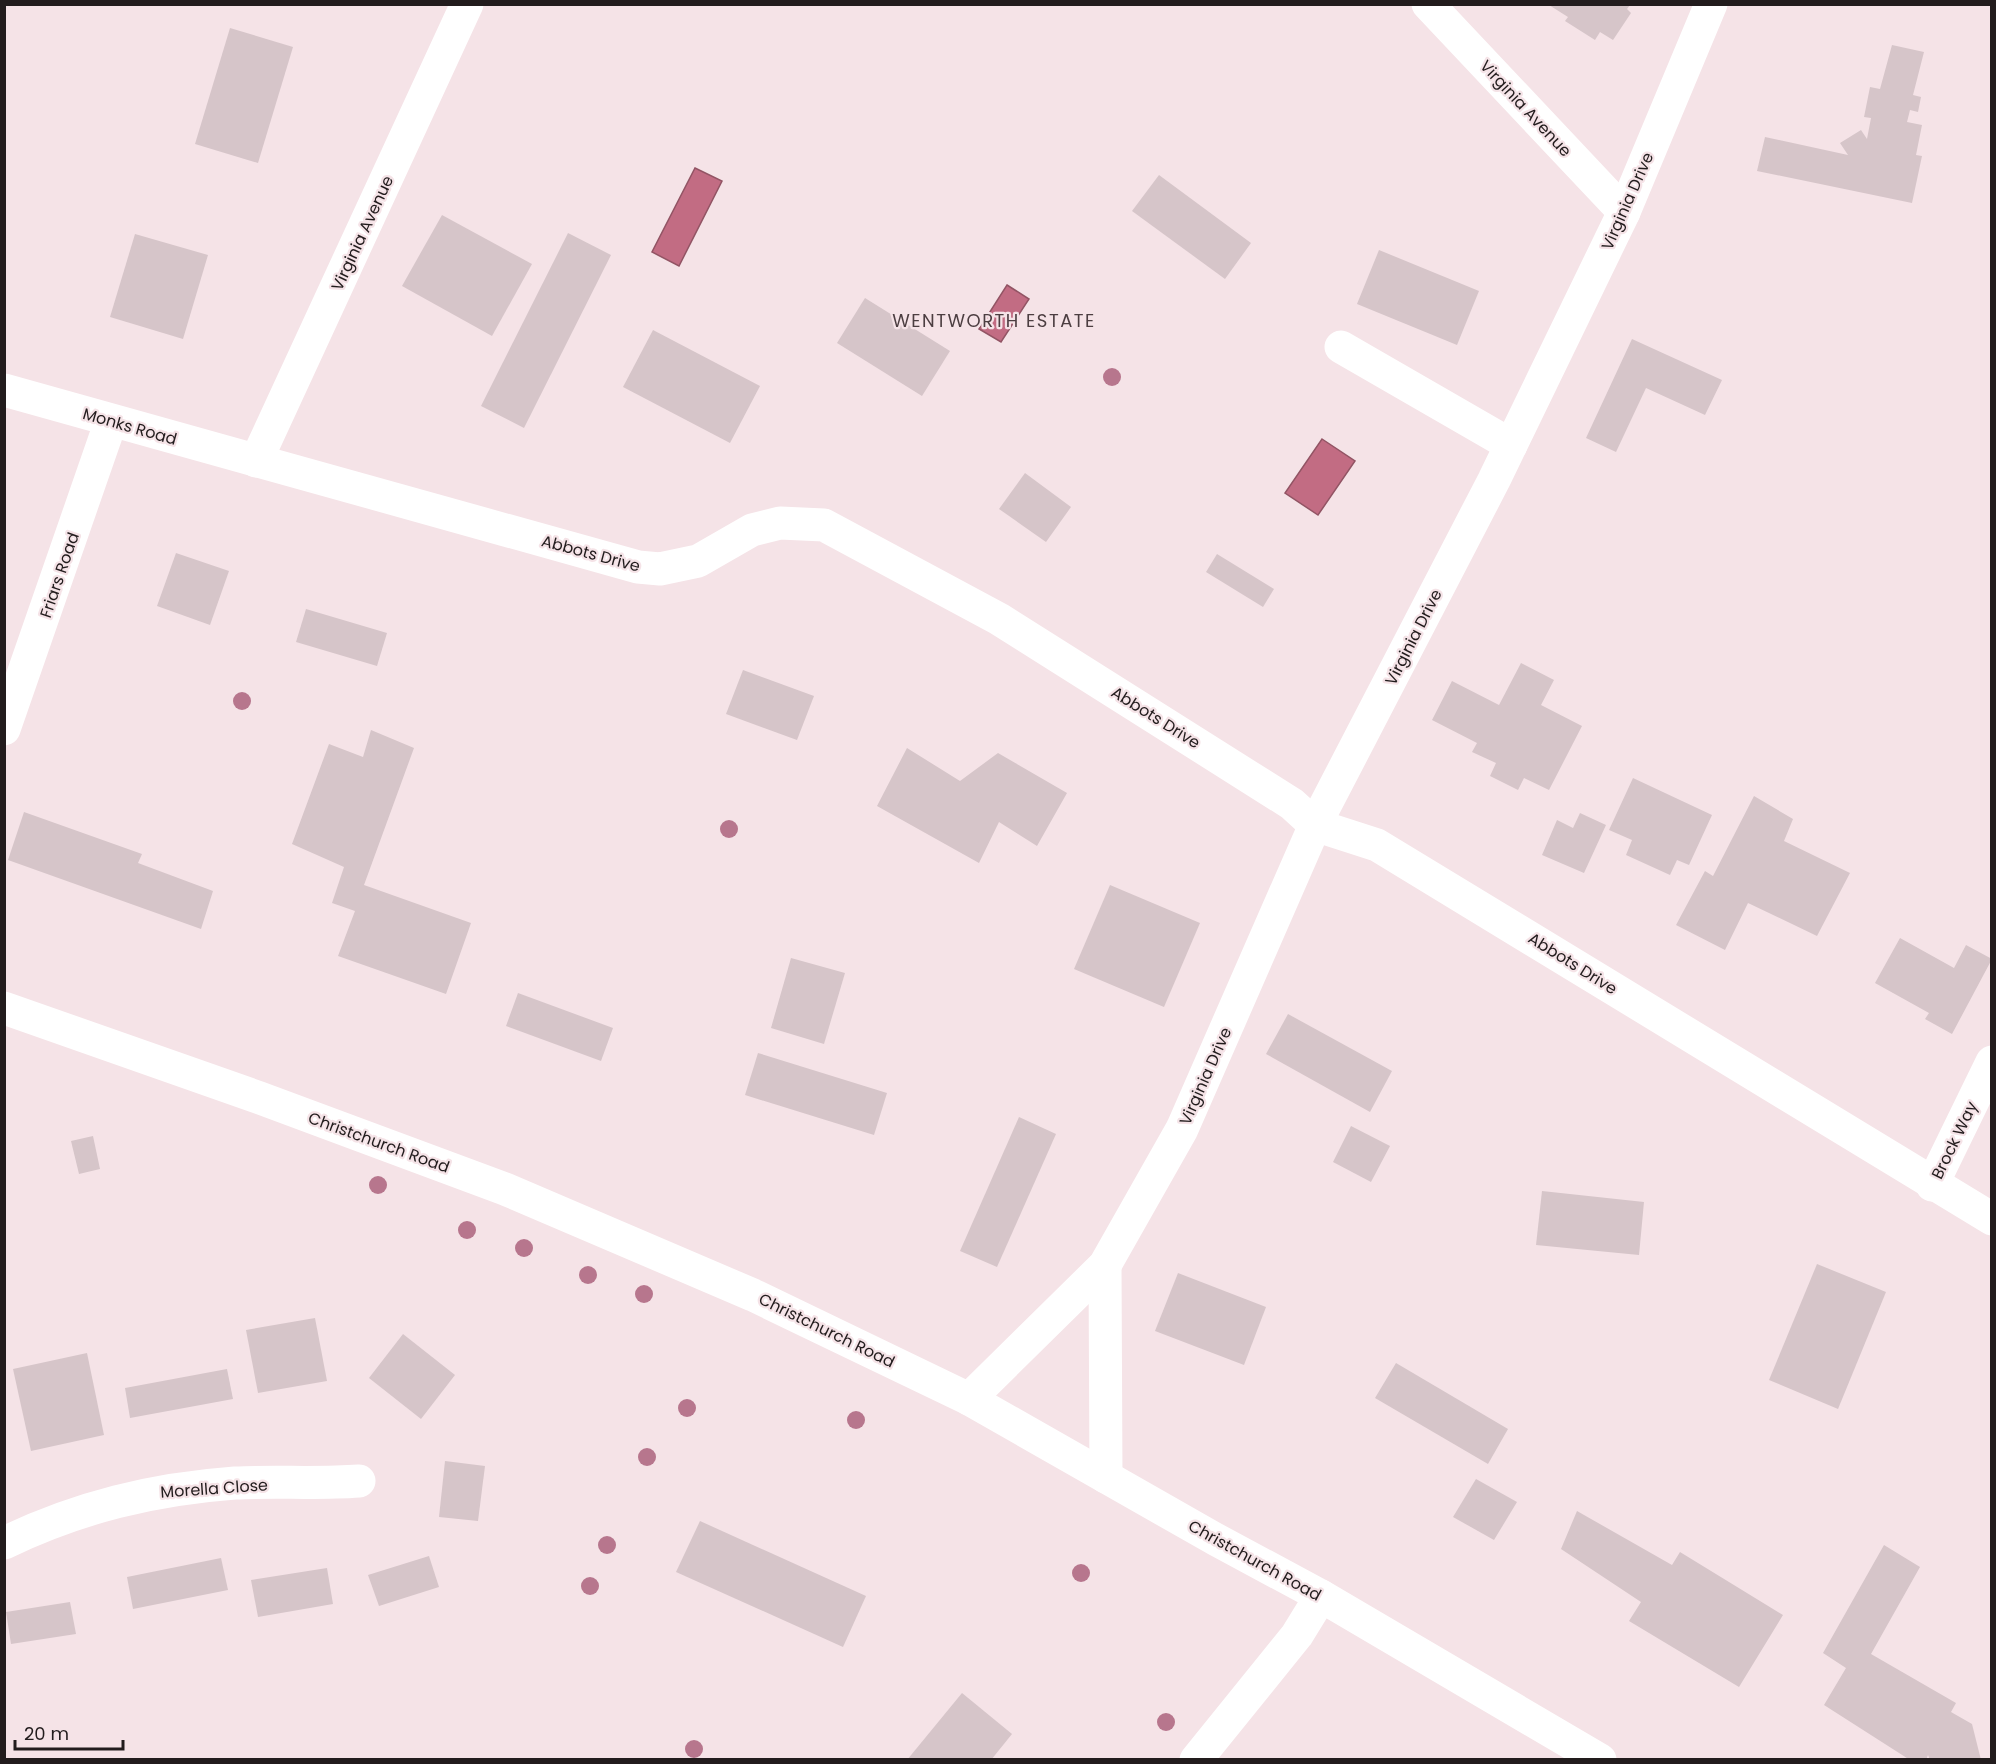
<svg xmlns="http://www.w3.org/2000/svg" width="1996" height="1764" font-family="Poppins,sans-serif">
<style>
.water{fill:#c26c83;stroke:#925464;stroke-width:1.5}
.building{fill:#d6c5c9}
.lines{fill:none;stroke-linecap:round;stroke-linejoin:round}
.minor{stroke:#fff;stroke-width:33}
.major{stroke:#fff;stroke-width:33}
.tree{fill:#b7768d}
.labels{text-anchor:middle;stroke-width:4.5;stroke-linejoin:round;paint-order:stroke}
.street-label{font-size:16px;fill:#221c1d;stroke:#f5e3e7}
.neighbourhood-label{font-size:18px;letter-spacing:1.5px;fill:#4c3e41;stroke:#f5e3e7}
</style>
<rect width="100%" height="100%" fill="#f5e3e7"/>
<g class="water">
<polygon points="695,168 722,181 679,266 652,252"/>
<polygon points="1007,285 1029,299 1001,342 979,329"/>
<polygon points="1322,439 1355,461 1318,515 1285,493"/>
</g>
<g class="building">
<polygon points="1549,5 1630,5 1627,9 1631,13 1613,40 1600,32 1595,40 1565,21 1568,17"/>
<polygon points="230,28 293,47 258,163 195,144"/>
<polygon points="1892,45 1924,52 1913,95 1921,97 1918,112 1910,110 1907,122 1922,125 1916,155 1922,156 1912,203 1757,171 1765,137 1848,155 1840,143 1861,130 1867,139 1871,118 1864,117 1870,87 1880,89"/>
<polygon points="1159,175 1251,243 1225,279 1132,211"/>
<polygon points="442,215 532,264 492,336 402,286"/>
<polygon points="568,233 611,255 524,428 481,406"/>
<polygon points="135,234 208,255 183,339 110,317"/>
<polygon points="1379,250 1479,291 1457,345 1357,304"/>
<polygon points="865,298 950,351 922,396 837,343"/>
<polygon points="653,330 760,386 730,443 623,387"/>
<polygon points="1632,339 1722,380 1705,415 1646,388 1616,452 1586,438"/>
<polygon points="1025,473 1071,507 1046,542 999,509"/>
<polygon points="176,553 229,571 210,625 157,606"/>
<polygon points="1217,554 1274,589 1263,607 1206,572"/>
<polygon points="306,609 387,633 377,666 296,642"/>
<polygon points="1521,663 1554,680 1541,705 1582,726 1549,790 1524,778 1518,790 1490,776 1496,763 1472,752 1477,743 1432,720 1452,681 1499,705"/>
<polygon points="743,670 814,696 797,740 726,714"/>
<polygon points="371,730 414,748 364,885 471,923 446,994 338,956 355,911 332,903 344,867 292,844 329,744 363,757"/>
<polygon points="907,748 960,781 998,753 1067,793 1037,846 999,822 979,863 877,806"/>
<polygon points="1633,778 1712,815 1689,865 1677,860 1670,875 1626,855 1632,840 1609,830"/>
<polygon points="1754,796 1793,819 1784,841 1850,873 1817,936 1748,903 1725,950 1676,925 1705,871 1713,876"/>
<polygon points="24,812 142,854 138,863 213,891 201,929 8,860"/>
<polygon points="1580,813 1606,825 1584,873 1542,855 1557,820 1573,828"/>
<polygon points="1110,885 1200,923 1164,1007 1074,969"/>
<polygon points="1900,938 1954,968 1966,945 1992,959 1952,1034 1925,1019 1929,1013 1875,983"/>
<polygon points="791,958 845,973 824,1044 771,1028"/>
<polygon points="518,993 613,1028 601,1061 506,1026"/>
<polygon points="1288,1014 1392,1071 1370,1112 1266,1054"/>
<polygon points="758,1053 887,1093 874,1135 745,1095"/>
<polygon points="1019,1117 1056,1134 997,1267 960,1251"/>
<polygon points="1351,1126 1390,1146 1371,1182 1333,1162"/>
<polygon points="93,1136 100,1169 79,1174 71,1141"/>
<polygon points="1542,1191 1644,1202 1639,1255 1536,1245"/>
<polygon points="1817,1264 1886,1292 1838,1409 1769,1380"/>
<polygon points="1178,1273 1266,1307 1244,1365 1155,1331"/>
<polygon points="315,1318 327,1381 258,1393 246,1330"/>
<polygon points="403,1334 455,1375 421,1419 369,1378"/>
<polygon points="87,1353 104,1435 31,1451 13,1369"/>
<polygon points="1396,1363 1508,1429 1488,1464 1375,1398"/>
<polygon points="227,1369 233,1399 130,1418 125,1388"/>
<polygon points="445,1461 485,1466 478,1521 439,1517"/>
<polygon points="1476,1479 1517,1502 1494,1540 1453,1517"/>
<polygon points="1577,1511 1672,1565 1680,1552 1783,1615 1739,1687 1629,1621 1641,1602 1561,1549"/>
<polygon points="700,1521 866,1596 843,1647 676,1572"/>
<polygon points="1884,1545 1920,1567 1871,1654 1956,1703 1951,1712 1972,1724 1981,1760 1930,1760 1928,1755 1926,1760 1910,1760 1824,1705 1846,1668 1823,1653"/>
<polygon points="429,1556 439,1587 379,1606 368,1575"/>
<polygon points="221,1558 228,1590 133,1609 127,1577"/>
<polygon points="327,1568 333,1604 258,1617 251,1580"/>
<polygon points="70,1602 76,1634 11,1644 6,1612"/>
<polygon points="962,1693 1012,1734 991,1760 907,1760"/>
</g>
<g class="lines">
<g class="minor">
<polyline points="1428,4 1624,212"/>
<polyline points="1341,347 1511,445"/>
<polyline points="4,390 638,567 660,569 698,561 752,530 780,523 824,525 999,619 1292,804 1315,825 1377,845 1992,1219"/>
<polyline points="256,461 467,4"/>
<polyline points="4,729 111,421"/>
<polyline points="1932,1185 1992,1062"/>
<polyline points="1105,1265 1106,1477"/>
<polyline points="969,1399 1105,1265 1182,1129 1315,825 1494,480 1624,212 1711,4"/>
<path d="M 4,1543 C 79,1507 153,1489 235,1483 C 276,1481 318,1484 359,1481"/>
<polyline points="1196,1760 1297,1635 1321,1596"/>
</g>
<polyline class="major" points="4,1008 260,1098 505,1189 753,1295 969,1399 1215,1539 1321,1596 1600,1760"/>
</g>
<g class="tree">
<circle cx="1112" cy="377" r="9"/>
<circle cx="242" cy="701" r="9"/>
<circle cx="729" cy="829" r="9"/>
<circle cx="378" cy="1185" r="9"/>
<circle cx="467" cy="1230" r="9"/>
<circle cx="524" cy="1248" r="9"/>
<circle cx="588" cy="1275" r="9"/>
<circle cx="644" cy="1294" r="9"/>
<circle cx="687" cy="1408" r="9"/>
<circle cx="856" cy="1420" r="9"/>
<circle cx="647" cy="1457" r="9"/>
<circle cx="607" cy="1545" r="9"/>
<circle cx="1081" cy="1573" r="9"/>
<circle cx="590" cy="1586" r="9"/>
<circle cx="1166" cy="1722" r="9"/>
<circle cx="694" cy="1749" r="9"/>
</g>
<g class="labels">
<g class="street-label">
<text transform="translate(1526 108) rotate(47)" y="6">Virginia Avenue</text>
<text transform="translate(1627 201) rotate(-66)" y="6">Virginia Drive</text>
<text transform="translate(362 233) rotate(-65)" y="6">Virginia Avenue</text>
<text transform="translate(130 426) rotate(16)" y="6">Monks Road</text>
<text transform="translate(591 553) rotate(15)" y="6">Abbots Drive</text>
<text transform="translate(59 575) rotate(-71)" y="6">Friars Road</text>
<text transform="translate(1413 637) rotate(-63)" y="6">Virginia Drive</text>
<text transform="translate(1156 717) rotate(32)" y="6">Abbots Drive</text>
<text transform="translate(1573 963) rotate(32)" y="6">Abbots Drive</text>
<text transform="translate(1205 1076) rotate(-66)" y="6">Virginia Drive</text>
<text transform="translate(1954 1140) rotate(-64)" y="6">Brock Way</text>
<text transform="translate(379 1142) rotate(20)" y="6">Christchurch Road</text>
<text transform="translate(827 1330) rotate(26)" y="6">Christchurch Road</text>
<text transform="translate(214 1488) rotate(-4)" y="6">Morella Close</text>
<text transform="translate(1255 1560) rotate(29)" y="6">Christchurch Road</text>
</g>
<g class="neighbourhood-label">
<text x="994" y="327">WENTWORTH ESTATE</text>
</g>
</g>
<rect width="1996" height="1764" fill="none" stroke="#221c1d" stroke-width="12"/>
<path d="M15 1740v9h108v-9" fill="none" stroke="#221c1d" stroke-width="3"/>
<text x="24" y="1740" font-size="18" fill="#221c1d" stroke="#f5e3e7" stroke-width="4.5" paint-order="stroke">20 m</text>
</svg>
